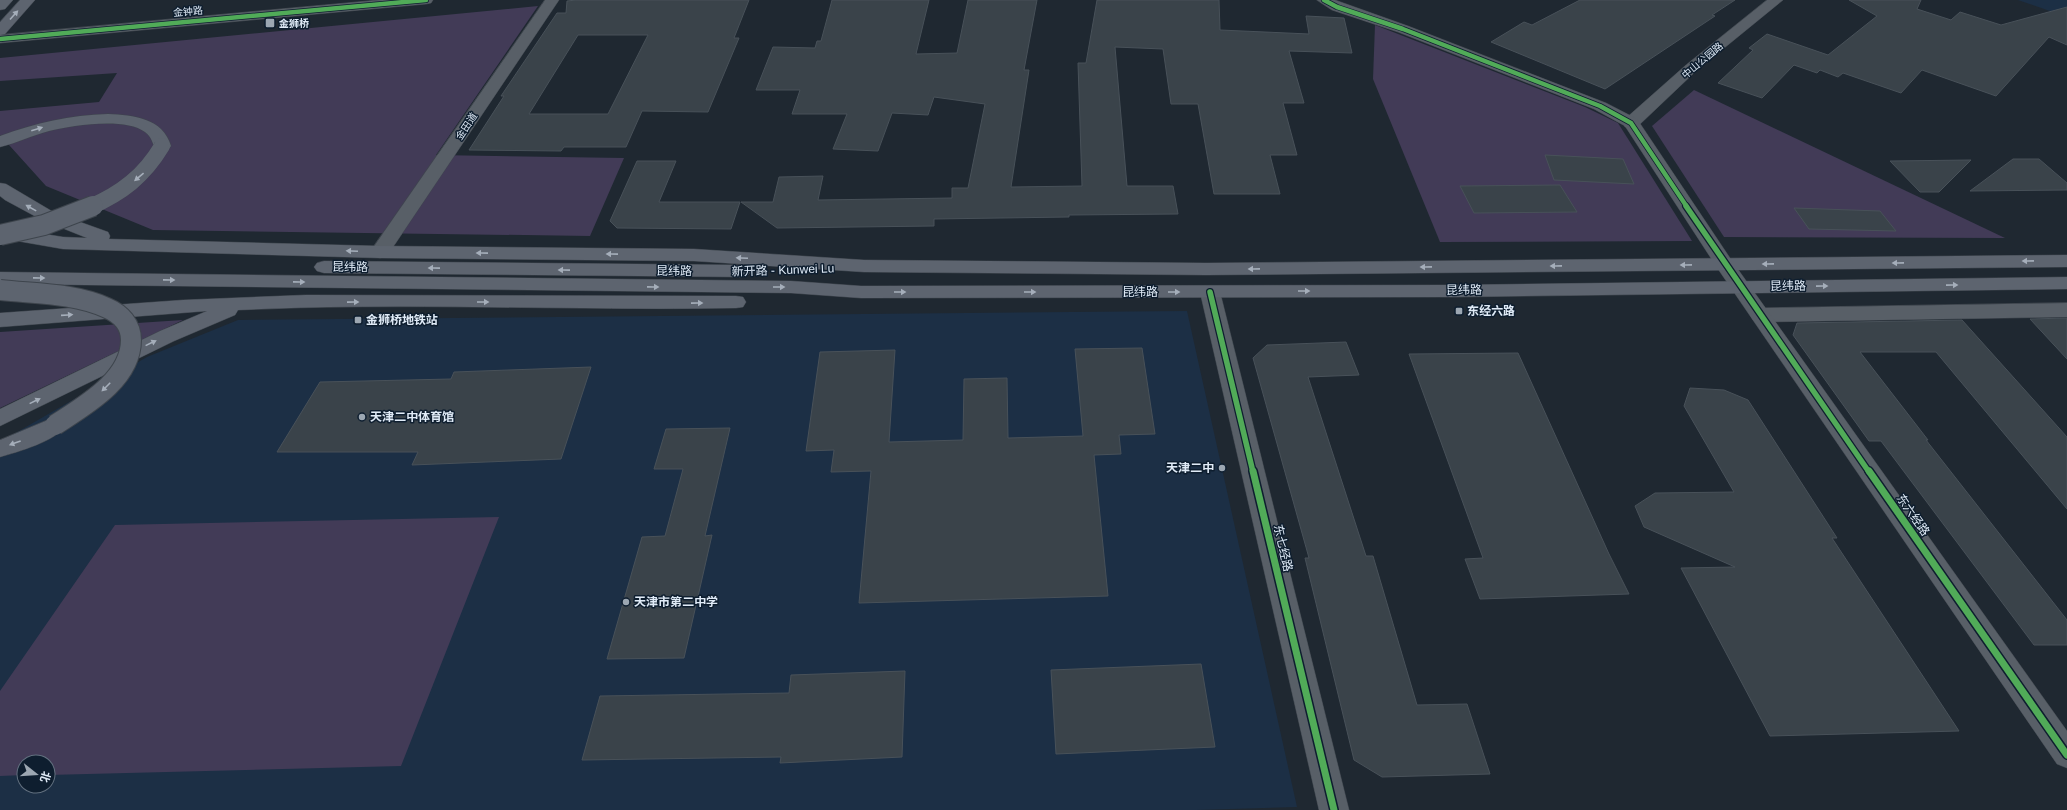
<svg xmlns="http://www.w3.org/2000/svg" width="2067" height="810" font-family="Helvetica,'Noto Sans SC',sans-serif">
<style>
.built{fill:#1c2f45;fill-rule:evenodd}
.green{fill:#423b57}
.building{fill:#3a434a;stroke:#485159;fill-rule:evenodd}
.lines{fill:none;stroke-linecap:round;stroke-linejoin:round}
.minor-casing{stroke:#3e454d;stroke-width:1}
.tertiary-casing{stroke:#3e454d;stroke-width:1}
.primary-casing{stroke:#3e454d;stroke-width:1}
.minor{fill:#585f67;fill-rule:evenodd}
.tertiary{fill:#585f67;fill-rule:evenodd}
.primary{fill:#5d646f;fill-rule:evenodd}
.primary-bridge-far1-casing{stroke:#3e454d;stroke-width:16;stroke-linecap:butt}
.primary-bridge-casing{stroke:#3e454d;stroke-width:22;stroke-linecap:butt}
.primary-bridge-far1{stroke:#5d646f;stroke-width:16}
.primary-bridge{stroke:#5d646f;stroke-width:20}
.cycleway-far2-casing{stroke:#0e1e2f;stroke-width:6}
.cycleway-far1-casing{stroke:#0e1e2f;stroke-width:8}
.cycleway-casing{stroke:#0e1e2f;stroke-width:10}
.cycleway-far2{stroke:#51ab58;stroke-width:4.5}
.cycleway-far1{stroke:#51ab58;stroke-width:5.5}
.cycleway{stroke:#51ab58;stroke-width:7}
.oneway{fill:#a5aeba}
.poi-dot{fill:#9ca7b2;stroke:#0e1e2f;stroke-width:1.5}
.labels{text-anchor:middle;stroke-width:3;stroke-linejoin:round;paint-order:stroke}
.far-street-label{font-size:10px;fill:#e0ebf7;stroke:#0e1e2f}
.far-poi-label{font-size:10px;font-weight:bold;fill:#e0ebf7;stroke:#0e1e2f;text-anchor:start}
.street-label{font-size:12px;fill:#e0ebf7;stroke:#0e1e2f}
.poi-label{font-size:12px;font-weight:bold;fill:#e0ebf7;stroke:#0e1e2f;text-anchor:start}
</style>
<rect width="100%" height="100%" fill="#1f2831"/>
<g class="built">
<polygon points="2018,0 2067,0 2067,17"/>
<path d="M 1187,311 L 1297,807 L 1197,810 L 0,810 L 0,442 L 147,357 L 238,320 ZM 24,762 L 48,762 L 48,786 L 24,786 Z"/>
</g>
<g class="green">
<polygon points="538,6 436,155 624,158 590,236 153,230 46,186 0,135 0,111 99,102 117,73 0,81 0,58"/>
<polygon points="1375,25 1585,107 1618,123 1692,241 1440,242 1373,79"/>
<polygon points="1694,90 2005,238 1724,237 1652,126"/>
<polygon points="183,320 25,396 0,408 0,332"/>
<polygon points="499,517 401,766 48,775 48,762 24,762 24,775 0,776 0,691 115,525"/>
</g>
<g class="building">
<path d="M 576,0 L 749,0 L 734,38 L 739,38 L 708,112 L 642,111 L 626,147 L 564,147 L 561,151 L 469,150 L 504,96 L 501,96 L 557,13 L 566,13 L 567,1 ZM 578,35 L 648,35 L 608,114 L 529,114 Z"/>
<polygon points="832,0 929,0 916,54 957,53 968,0 1037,0 1024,70 1029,70 1011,187 1082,186 1078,63 1086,63 1097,0 1219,0 1220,30 1309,34 1306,16 1344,18 1352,53 1289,51 1304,103 1283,103 1297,155 1270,155 1280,194 1214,194 1198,104 1171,104 1163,49 1115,47 1127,186 1173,186 1178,214 1069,215 1069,217 934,219 934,226 777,228 741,202 773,202 779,177 823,176 818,200 952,198 952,188 968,188 985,104 934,97 928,115 892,113 878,151 833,149 847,114 792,114 800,90 756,90 773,47 815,48 817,41 821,41"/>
<polygon points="1580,0 1735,0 1712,15 1715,16 1605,89 1491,42 1524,22 1532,25"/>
<polygon points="1849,0 1921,0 1917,9 1951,20 1960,12 2001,25 2067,7 2067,45 2049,37 1996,96 1922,70 1901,93 1843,73 1838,77 1820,70 1817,73 1794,65 1762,98 1718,83 1753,50 1749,48 1767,34 1828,55 1877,16"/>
<polygon points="1545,155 1623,159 1634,184 1554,180"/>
<polygon points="2013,159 2039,159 2067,183 2067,190 1970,191"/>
<polygon points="1971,160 1939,192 1920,192 1890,161"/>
<polygon points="637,161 676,161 659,202 740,202 731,229 617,228 610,221"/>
<polygon points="1560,185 1577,212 1474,213 1460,186"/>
<polygon points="1794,208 1880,211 1896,231 1809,229"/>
<polygon points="2067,318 2067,359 2030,319"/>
<polygon points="1962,320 2067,437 2067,509 1936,352 1860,352 1928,440 1926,440 2067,620 2067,645 2034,645 1881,441 1869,441 1793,335 1797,323"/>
<polygon points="1346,342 1359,375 1308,377 1366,556 1373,556 1417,705 1467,704 1490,774 1382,777 1354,760 1305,558 1309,558 1253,358 1267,345"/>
<polygon points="1142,348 1155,434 1119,435 1121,454 1094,455 1108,596 859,603 871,471 831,472 834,450 806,451 820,352 895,350 889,442 963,440 964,379 1007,378 1008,438 1083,436 1075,349"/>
<polygon points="1518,353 1609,554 1629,594 1480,599 1465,559 1483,558 1409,354"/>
<polygon points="591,367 561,459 412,465 418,452 277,452 320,382 451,379 454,372"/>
<polygon points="1690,388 1724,390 1748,400 1837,538 1832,538 1959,731 1770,736 1681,568 1735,567 1644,527 1635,506 1655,493 1734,492 1684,406"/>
<polygon points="730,428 705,536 712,535 684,658 607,659 642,537 665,536 683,469 654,469 666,429"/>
<polygon points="1201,664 1215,747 1056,754 1051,670"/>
<polygon points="905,671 902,757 780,763 781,757 582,760 600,696 789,693 791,675"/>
</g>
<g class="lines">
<g class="minor-casing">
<g id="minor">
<polygon points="1767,0 1783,0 1696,71 1637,127 1631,128 1625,127 1623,123 1625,119 1686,65"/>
<polygon points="1210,286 1217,288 1220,292 1349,810 1319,810 1200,292 1203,288"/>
<polygon points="2067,303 2067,317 1760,322 1753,320 1750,315 1753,310 1760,308"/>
</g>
</g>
<g class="tertiary-casing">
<g id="tertiary">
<polygon points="379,0 433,0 431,3 426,4 0,43 0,35"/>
<polygon points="545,0 559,0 387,256 380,258 373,256 370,252"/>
<polygon points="1317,0 1335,0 1408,26 1606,103 1637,119 1732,261 2067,731 2067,768 2057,764 1718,269 1625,126 1594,109 1398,32 1332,10"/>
</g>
</g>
<g class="primary-casing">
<g id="primary">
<polygon points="0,0 13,0 5,9 0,10"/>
<polygon points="20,0 35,0 5,34 0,35 0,22"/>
<path d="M 108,114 C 133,115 163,118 171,146 L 168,150 L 162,151 L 156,150 C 152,143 152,137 145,132 C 126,117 72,125 49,131 C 33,135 17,143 0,147 L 0,136 C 36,123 70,115 108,114 Z"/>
<polygon points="0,183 6,184 55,213 108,232 110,236 109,239 380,246 694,249 864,260 1206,263 2067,255 2067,267 1206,275 864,272 694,261 380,258 63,249 0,238 0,228 2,227 63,237 87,238 42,220 5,200 0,196"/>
<polygon points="324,261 741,265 748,267 751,271 748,275 741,277 324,273 317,271 314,267 317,263"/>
<polygon points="0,272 791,281 861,286 1456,285 2067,277 2067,289 1456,297 861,298 791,293 0,284"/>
<path d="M 306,295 L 736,296 L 743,297 L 746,302 L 743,307 L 736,308 C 570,311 404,302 238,310 L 235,315 L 174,341 L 0,426 L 0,409 L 160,331 L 207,311 L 0,327 L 0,313 L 183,300 Z"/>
<path d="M 55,417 L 63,419 L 66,425 C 57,441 17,452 0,457 L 0,440 Z"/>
</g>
</g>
<use href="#minor" class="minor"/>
<use href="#tertiary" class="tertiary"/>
<use href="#primary" class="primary"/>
<g class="primary-bridge-far1-casing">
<path id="primary-bridge-far1" d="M 90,207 C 122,193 144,176 162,146"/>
</g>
<g class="primary-bridge-casing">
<g id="primary-bridge">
<polyline points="0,235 44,225 93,206"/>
<path d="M 0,290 C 35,294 74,293 107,308 C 121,314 131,325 131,340 C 131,380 84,406 55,425"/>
</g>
</g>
<use href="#primary-bridge-far1" class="primary-bridge-far1"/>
<use href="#primary-bridge" class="primary-bridge"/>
<g class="cycleway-far2-casing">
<g id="cycleway-far2">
<polyline points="1324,0 1337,7 1403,29 1600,106 1631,123 1687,207"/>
<polyline points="0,39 426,0"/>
</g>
</g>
<g class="cycleway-far1-casing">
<g id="cycleway-far1">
<polyline points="1686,206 1869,472"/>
<polyline points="1210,292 1253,472"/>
</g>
</g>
<g class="cycleway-casing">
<g id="cycleway">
<polyline points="1253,471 1334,810"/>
<polyline points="1869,471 2067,755"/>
</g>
</g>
<use href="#cycleway-far2" class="cycleway-far2"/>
<use href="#cycleway-far1" class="cycleway-far1"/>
<use href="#cycleway" class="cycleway"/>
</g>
<defs><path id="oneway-solid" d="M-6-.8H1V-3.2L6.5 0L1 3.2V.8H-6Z"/></defs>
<g class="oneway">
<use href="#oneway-solid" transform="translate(14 15) rotate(-48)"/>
<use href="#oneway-solid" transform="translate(37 129) rotate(-17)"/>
<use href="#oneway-solid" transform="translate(139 177) rotate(140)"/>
<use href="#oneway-solid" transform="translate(31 208) rotate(-151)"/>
<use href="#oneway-solid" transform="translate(352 251) rotate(-178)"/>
<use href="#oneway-solid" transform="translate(482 253) rotate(-179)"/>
<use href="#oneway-solid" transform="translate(612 254) rotate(-179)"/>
<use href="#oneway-solid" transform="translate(742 258) rotate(-177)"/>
<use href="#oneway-solid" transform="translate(2028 261) rotate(179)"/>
<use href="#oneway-solid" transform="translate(1898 263) rotate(179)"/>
<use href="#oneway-solid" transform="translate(1768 264) rotate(179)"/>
<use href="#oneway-solid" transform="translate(1686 265) rotate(179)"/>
<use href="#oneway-solid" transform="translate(1556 266) rotate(179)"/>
<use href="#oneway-solid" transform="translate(1426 267) rotate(179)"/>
<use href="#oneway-solid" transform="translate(434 268) rotate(-179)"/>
<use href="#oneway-solid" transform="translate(1254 269) rotate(179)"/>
<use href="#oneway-solid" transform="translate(564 270) rotate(-179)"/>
<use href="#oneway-solid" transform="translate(39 278) rotate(1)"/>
<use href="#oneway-solid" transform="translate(169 280) rotate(1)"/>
<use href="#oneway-solid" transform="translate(299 282) rotate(1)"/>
<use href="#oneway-solid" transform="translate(1952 285) rotate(-1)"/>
<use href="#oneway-solid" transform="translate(1822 286) rotate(-1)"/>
<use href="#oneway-solid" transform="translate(653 287) rotate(1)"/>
<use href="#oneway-solid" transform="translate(779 287)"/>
<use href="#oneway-solid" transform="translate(1304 291)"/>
<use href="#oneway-solid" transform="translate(900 292)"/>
<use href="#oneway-solid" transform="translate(1030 292)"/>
<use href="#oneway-solid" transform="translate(1174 292)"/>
<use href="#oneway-solid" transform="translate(353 302) rotate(-1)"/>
<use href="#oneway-solid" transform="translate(483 302)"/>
<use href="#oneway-solid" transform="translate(697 303) rotate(-1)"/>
<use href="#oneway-solid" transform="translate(67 315) rotate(-4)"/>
<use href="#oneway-solid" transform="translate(151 343) rotate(-26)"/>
<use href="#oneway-solid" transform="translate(106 387) rotate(135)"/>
<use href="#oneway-solid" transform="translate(35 401) rotate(-26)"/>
<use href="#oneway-solid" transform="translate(15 443) rotate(160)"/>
</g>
<g class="poi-dot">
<rect x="265" y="18" width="10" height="10" rx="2"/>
<rect x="1455" y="307" width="8" height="8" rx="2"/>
<rect x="354" y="316" width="8" height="8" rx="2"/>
<circle cx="362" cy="417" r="4"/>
<circle cx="1222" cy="468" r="4"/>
<circle cx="626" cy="602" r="4"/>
</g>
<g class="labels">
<g class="far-street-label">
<text transform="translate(188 11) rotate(-5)" y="4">金钟路</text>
<text transform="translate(1702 60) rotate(-40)" y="4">中山公园路</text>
<text transform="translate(466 126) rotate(-56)" y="4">金田道</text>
</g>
<g class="far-poi-label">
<text x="279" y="27">金狮桥</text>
</g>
<g class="street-label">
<text transform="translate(350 267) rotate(1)" y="4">昆纬路</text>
<text transform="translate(783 270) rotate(-2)" y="4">新开路 - Kunwei Lu</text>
<text transform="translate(674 271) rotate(1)" y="4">昆纬路</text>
<text transform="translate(1788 286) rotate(-1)" y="4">昆纬路</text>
<text transform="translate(1464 290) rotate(-1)" y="4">昆纬路</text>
<text x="1140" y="296">昆纬路</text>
<text transform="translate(1913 515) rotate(55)" y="4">东六经路</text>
<text transform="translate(1283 548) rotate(77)" y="4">东七经路</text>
</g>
<g class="poi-label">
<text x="1467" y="315">东经六路</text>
<text x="366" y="324">金狮桥地铁站</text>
<text x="370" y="421">天津二中体育馆</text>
<text x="1214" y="472" text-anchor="end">天津二中</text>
<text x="634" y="606">天津市第二中学</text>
</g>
</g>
<g transform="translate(36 774) rotate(107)"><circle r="19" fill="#0e1e2f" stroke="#62707f"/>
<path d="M0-3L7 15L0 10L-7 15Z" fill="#9ca7b2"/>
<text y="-6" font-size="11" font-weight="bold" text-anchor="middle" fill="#e0ebf7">北</text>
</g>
</svg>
